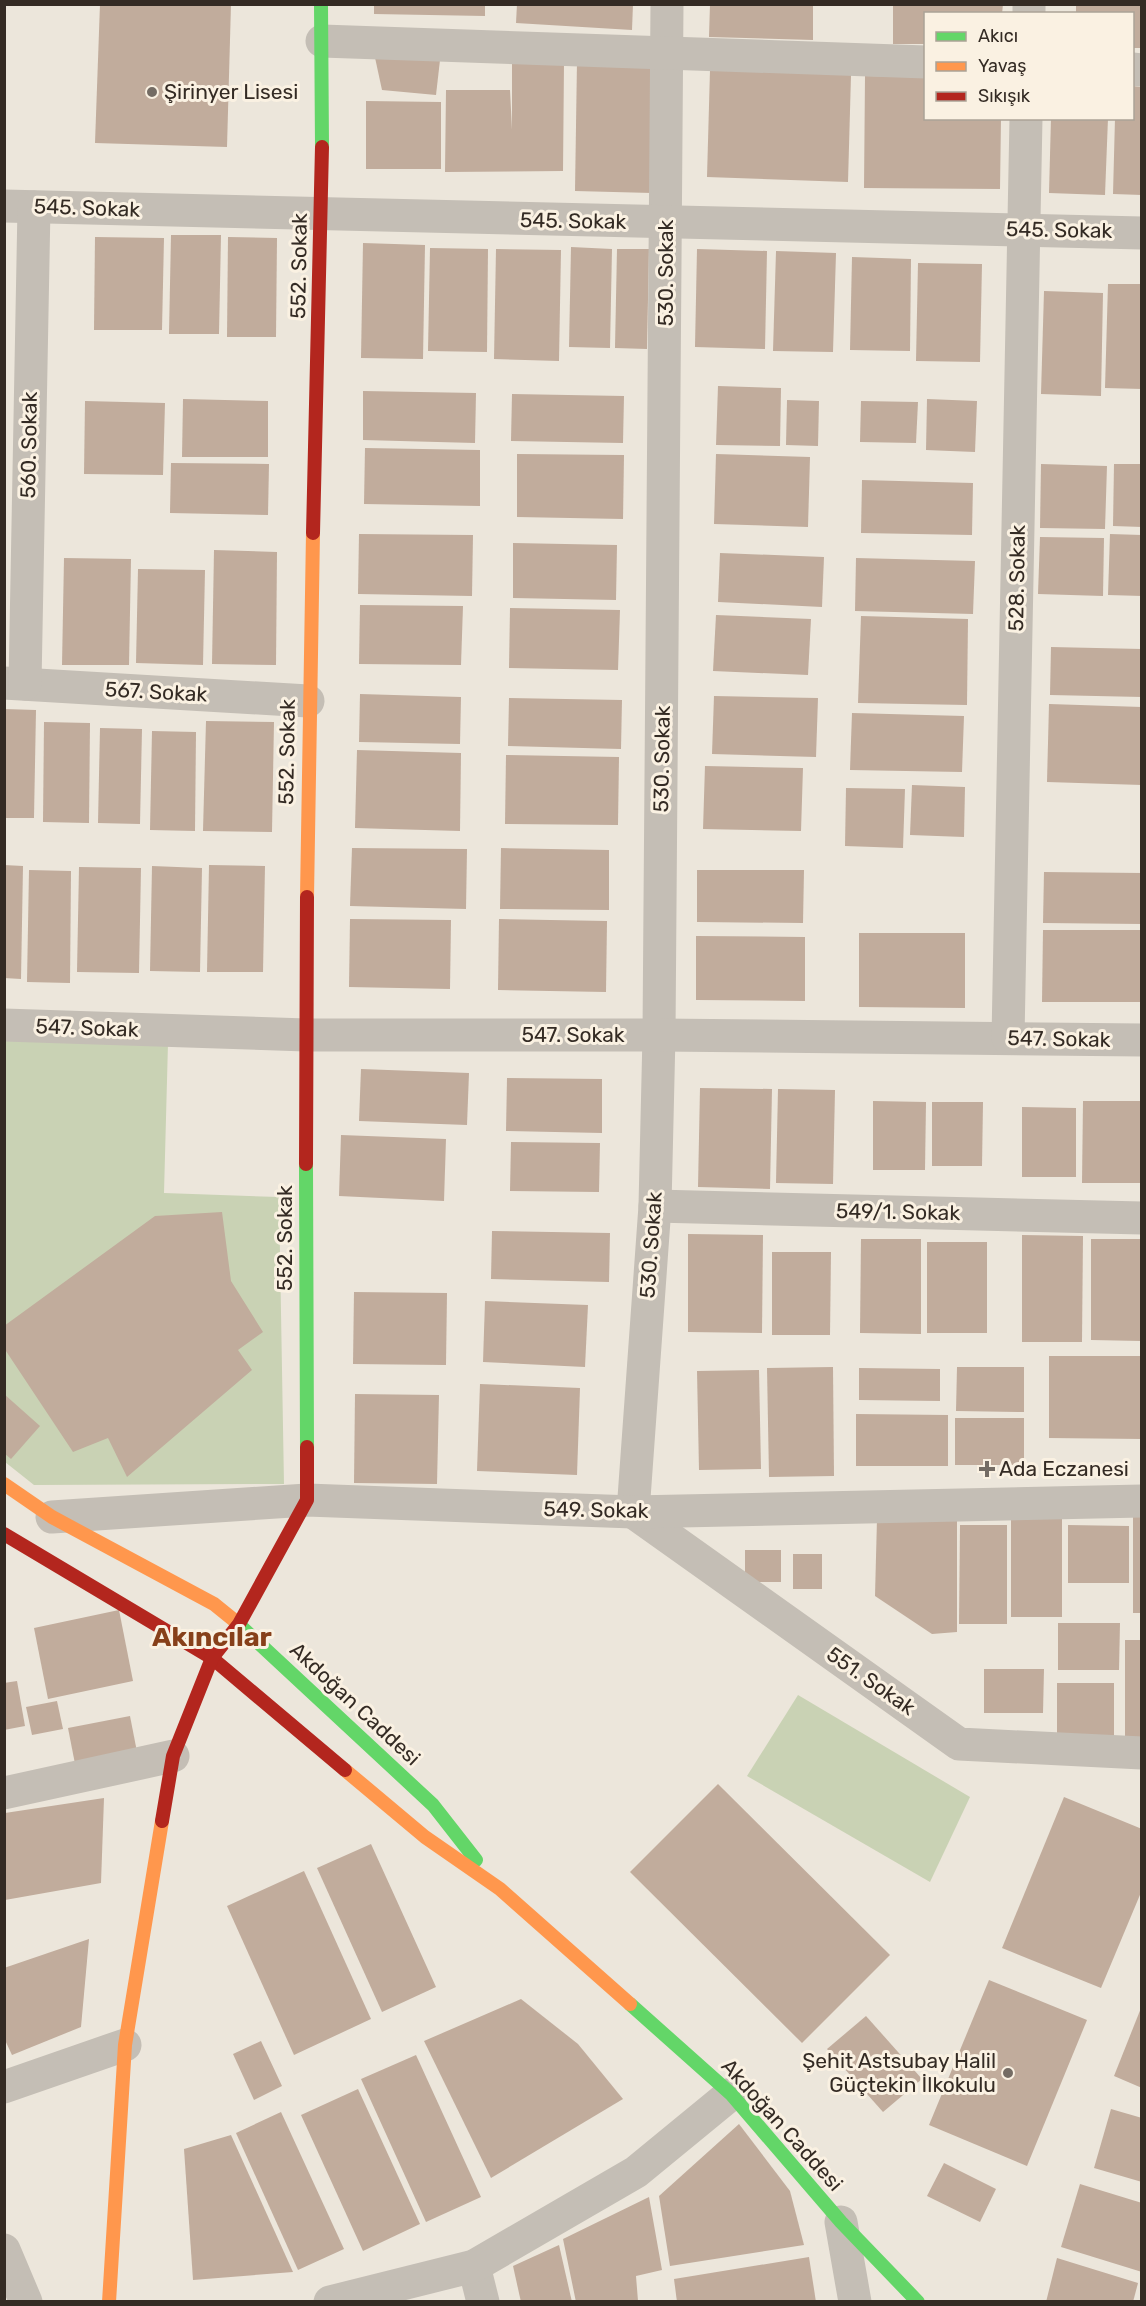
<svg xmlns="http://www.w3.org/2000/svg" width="1146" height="2306" font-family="Rubik,sans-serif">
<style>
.green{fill:#c9d2b4}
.building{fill:#c1ac9c}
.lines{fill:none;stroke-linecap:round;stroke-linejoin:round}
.street{stroke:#c4beb5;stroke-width:33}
.fast{stroke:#63d668;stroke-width:14}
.slow{stroke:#ff974d;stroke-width:14}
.jam{stroke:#b3261e;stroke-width:14}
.poi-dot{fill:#746c64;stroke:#faf1e2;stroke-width:2}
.labels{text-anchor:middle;stroke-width:6;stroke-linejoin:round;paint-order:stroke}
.poi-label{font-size:21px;fill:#342b24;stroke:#faf1e2;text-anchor:start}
.street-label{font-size:21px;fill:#342b24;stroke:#faf1e2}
.district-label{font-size:27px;font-weight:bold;fill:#87401a;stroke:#faf1e2}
</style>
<rect width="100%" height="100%" fill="#ece6db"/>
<g class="green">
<polygon points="4,1041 168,1043 164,1193 279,1197 284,1484 34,1485 5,1462"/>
<polygon points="798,1695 970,1797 930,1882 747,1776"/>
</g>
<g class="building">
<polygon points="100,4 231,4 227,147 95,143"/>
<polygon points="374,4 485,4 485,16 374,14"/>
<polygon points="517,4 633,4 632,30 516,23"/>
<polygon points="710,4 813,4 813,40 709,37"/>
<polygon points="893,4 1003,4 1002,14 926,14 926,44 893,44"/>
<polygon points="1076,4 1142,4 1142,48 1132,48 1132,14 1076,14"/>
<polygon points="374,53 440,60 436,95 382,90"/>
<polygon points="577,61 654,62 652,193 575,191"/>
<polygon points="512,62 564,63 563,171 445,172 446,90 510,90 512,130"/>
<polygon points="710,70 851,75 848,182 707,177"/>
<polygon points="865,76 926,77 926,118 1001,118 1000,189 864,188"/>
<polygon points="1132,86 1142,87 1142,195 1113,194 1115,118 1132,118"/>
<polygon points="366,101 441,102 441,169 366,169"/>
<polygon points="1051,118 1108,118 1105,195 1049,193"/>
<polygon points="171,235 221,235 219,334 169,334"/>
<polygon points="95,237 164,238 162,330 94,330"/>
<polygon points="228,237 277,238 276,337 227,337"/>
<polygon points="363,243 425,245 423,359 361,358"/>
<polygon points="571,247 612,249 610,348 569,347"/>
<polygon points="430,248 488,249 487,352 428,351"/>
<polygon points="496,249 561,250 559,361 494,359"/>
<polygon points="617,249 649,249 647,349 615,348"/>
<polygon points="697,249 767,251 765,349 695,347"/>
<polygon points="776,251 836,253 833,352 773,351"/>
<polygon points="852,257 911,259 910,351 850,350"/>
<polygon points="918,263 982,264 980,362 916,361"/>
<polygon points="1108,284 1142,284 1142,389 1105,388"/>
<polygon points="1044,291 1103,293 1101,396 1041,394"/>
<polygon points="718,386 781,388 780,446 716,445"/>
<polygon points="363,391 476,393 475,443 363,440"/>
<polygon points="512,394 624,396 623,443 511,441"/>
<polygon points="183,399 268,401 268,457 182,457"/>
<polygon points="927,399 977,401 975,452 926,450"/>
<polygon points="787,400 819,401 818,446 786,445"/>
<polygon points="85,401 165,403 163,475 84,474"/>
<polygon points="861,401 918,402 916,443 860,442"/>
<polygon points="365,448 480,450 480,506 364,504"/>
<polygon points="517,454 624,455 623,519 517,517"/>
<polygon points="716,454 810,457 808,527 714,524"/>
<polygon points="171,463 269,464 268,515 170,513"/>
<polygon points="1041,464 1107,466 1105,529 1040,528"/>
<polygon points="1114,464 1142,464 1142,527 1113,526"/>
<polygon points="862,480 973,483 972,535 861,533"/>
<polygon points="359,534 473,535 472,596 358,594"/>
<polygon points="1110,534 1142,535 1142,596 1108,595"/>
<polygon points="1040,537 1104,538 1103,596 1038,594"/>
<polygon points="513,543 617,545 616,600 513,598"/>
<polygon points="214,550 277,552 276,665 212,664"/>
<polygon points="720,553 824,557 822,607 718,602"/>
<polygon points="64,558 131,559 129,665 62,665"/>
<polygon points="856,558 975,561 973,614 855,611"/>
<polygon points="138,569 205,570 203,665 136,663"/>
<polygon points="360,605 463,606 461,665 359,664"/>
<polygon points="510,608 620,610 618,670 509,668"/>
<polygon points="716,615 811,619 808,675 713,671"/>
<polygon points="861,616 968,619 967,705 858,703"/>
<polygon points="1051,647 1142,649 1142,697 1050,695"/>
<polygon points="360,694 461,697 460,744 359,742"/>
<polygon points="714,696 818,698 816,757 712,754"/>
<polygon points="509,698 622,700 621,749 508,746"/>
<polygon points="1049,704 1142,707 1142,785 1047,782"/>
<polygon points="4,709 36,710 34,818 4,818"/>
<polygon points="852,713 964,716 962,772 850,770"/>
<polygon points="206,721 274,722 272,832 203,831"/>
<polygon points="44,722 90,723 89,823 43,822"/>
<polygon points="100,728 142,729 140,824 98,823"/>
<polygon points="152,731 196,732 195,831 150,830"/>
<polygon points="357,750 461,753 460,831 355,828"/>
<polygon points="506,755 619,757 618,825 505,824"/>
<polygon points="705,766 803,768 801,831 703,829"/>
<polygon points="912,785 965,787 964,837 910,835"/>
<polygon points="846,788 905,789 903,848 845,846"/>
<polygon points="352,848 467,849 466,909 350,906"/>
<polygon points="501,848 609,850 609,910 500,909"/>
<polygon points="4,865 23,866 21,979 4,978"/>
<polygon points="209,865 265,866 263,972 207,972"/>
<polygon points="152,866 202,868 200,972 150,971"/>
<polygon points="79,867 141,868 139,973 77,972"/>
<polygon points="29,870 71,871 70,983 27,982"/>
<polygon points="697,870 804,870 803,923 697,922"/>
<polygon points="1044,872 1142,873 1142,924 1043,923"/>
<polygon points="350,919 451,920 450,989 349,987"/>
<polygon points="499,919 607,921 606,992 498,990"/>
<polygon points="1043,930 1142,930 1142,1002 1042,1002"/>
<polygon points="859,933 965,933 965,1008 859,1007"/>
<polygon points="696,936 805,937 805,1001 696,1000"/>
<polygon points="361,1069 469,1073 467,1125 359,1121"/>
<polygon points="507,1078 602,1079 602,1133 506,1131"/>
<polygon points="700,1088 772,1089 770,1189 698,1187"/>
<polygon points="778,1089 835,1090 833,1184 776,1183"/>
<polygon points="873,1101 926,1102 925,1170 873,1170"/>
<polygon points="1083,1101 1142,1101 1142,1183 1082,1183"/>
<polygon points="932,1102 983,1102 982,1166 932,1166"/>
<polygon points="1022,1107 1076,1108 1076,1177 1022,1177"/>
<polygon points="341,1135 446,1139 444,1201 339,1196"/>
<polygon points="511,1142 600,1143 599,1192 510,1191"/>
<polygon points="222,1212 231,1281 263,1332 238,1350 252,1370 127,1477 108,1438 73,1452 4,1348 4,1326 155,1216"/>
<polygon points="492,1231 610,1233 609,1282 491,1279"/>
<polygon points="688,1234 763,1235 762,1333 688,1332"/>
<polygon points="1022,1235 1083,1236 1082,1342 1022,1342"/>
<polygon points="861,1239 921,1239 921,1334 860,1333"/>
<polygon points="1091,1239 1141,1239 1141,1341 1091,1340"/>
<rect x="927" y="1242" width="60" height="91"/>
<polygon points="772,1252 831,1252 830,1335 772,1335"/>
<polygon points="354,1292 447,1293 446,1365 353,1364"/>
<polygon points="485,1301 588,1305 585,1367 483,1362"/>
<polygon points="1049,1356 1142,1356 1142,1439 1049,1438"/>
<polygon points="833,1367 834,1476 769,1477 767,1368"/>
<polygon points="957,1367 1024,1367 1024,1412 956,1411"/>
<polygon points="859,1368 940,1369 940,1401 859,1400"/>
<polygon points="759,1370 761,1469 699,1470 697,1371"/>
<polygon points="480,1384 580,1388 577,1475 477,1471"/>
<polygon points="4,1394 40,1426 11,1459 4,1453"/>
<polygon points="355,1394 439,1395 437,1484 354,1483"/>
<polygon points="856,1414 948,1415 948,1466 856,1466"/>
<rect x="955" y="1418" width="69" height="47"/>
<rect x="1133" y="1515" width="9" height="98"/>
<rect x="1011" y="1516" width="51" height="101"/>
<polygon points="877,1519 957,1519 957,1632 932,1634 875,1596"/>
<polygon points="960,1525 1007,1525 1007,1624 959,1624"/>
<polygon points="1068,1525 1129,1526 1129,1583 1068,1583"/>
<rect x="745" y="1550" width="36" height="32"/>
<rect x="793" y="1554" width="29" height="35"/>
<polygon points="119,1610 133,1681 48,1699 34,1628"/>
<polygon points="1058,1623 1120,1623 1119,1670 1058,1670"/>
<rect x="1125" y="1640" width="17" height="97"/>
<polygon points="984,1669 1044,1669 1043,1713 984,1713"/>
<polygon points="17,1681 25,1726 4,1730 4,1683"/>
<rect x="1057" y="1683" width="57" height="54"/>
<polygon points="57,1701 63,1729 32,1735 26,1707"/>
<polygon points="130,1716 138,1757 76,1769 68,1728"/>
<polygon points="718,1784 890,1955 802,2043 630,1872"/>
<polygon points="1064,1797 1142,1829 1142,1890 1101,1988 1002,1948"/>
<polygon points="104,1798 101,1883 5,1900 5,1813"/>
<polygon points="371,1844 436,1987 382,2012 317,1868"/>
<polygon points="304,1871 371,2019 294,2055 227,1906"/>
<polygon points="89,1939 81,2027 12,2055 4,2038 4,1968"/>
<polygon points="989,1980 1087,2020 1027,2166 929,2125"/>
<polygon points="521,1999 578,2044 623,2099 491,2178 424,2041"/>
<polygon points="1141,2008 1142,2008 1142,2088 1114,2076"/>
<polygon points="866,2016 922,2079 883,2112 827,2049"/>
<polygon points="261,2041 282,2086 254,2100 233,2054"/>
<polygon points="416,2055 481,2197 426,2222 361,2079"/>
<polygon points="358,2089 420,2224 363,2251 301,2115"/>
<polygon points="1111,2109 1142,2118 1142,2182 1094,2168"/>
<polygon points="281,2112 344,2249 298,2270 236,2133"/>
<polygon points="739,2124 790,2191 804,2245 670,2266 659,2196"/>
<polygon points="231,2135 293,2272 193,2280 184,2149"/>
<polygon points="944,2163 996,2189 980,2222 927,2196"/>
<polygon points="1080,2184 1142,2203 1142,2272 1061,2247"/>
<polygon points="649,2197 662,2270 636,2276 638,2301 576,2302 563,2239"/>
<polygon points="559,2245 572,2302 521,2302 513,2266"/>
<polygon points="809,2257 816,2302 677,2302 674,2279"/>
<polygon points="1057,2258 1138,2283 1133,2302 1046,2302"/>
</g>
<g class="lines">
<g class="street">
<polyline points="667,4 659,1035 655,1206 633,1512 959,1744 1142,1753"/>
<polyline points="1029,14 1029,4"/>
<polyline points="322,41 926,62"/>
<polyline points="1132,69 1142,70"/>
<polyline points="4,206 1142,233"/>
<polyline points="4,683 308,701"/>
<polyline points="25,684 34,207"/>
<polyline points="4,1025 306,1035 659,1035 1142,1040"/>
<polyline points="1008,1038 1026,118"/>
<polyline points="655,1206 1142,1218"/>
<polyline points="52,1517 307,1500 633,1512 1142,1501"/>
<polyline points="4,1793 173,1756"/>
<polyline points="4,2087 125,2045"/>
<polyline points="841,2222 855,2302"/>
<polyline points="4,2250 26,2302"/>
<polyline points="474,2266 483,2302"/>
<polyline points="330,2302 474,2266 636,2172 731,2094"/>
</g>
<g class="fast">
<polyline points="321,4 322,147"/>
<polyline points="306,1164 307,1447"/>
<polyline points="235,1621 433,1805 476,1860"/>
<polyline points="630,2004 731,2094 841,2222 918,2302"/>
</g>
<g class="slow">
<polyline points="307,897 313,533"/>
<polyline points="4,1484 52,1517 214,1604 235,1621"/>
<polyline points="345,1770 425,1837 500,1889 630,2004"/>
<polyline points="109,2302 125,2045 162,1821"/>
</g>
<g class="jam">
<polyline points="313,533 322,147"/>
<polyline points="306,1164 307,897"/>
<polyline points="4,1534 212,1658 345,1770"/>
<polyline points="162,1821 173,1756 212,1658 239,1624 307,1500 307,1447"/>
</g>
</g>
<g class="poi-dot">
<circle cx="152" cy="92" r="6"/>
<path d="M984 1460h6v6h6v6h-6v6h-6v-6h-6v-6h6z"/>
<circle cx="1008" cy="2073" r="6"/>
</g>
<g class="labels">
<g class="poi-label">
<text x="164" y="99">Şirinyer Lisesi</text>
<text x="999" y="1476">Ada Eczanesi</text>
<text x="996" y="2068" text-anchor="end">Şehit Astsubay Halil<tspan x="996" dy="24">Güçtekin İlkokulu</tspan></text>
</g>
<g class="street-label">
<text transform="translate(87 208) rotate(2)" y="7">545. Sokak</text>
<text transform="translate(573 221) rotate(1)" y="7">545. Sokak</text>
<text transform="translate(1059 230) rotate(1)" y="7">545. Sokak</text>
<text transform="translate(299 266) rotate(-89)" y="7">552. Sokak</text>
<text transform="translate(666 273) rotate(-90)" y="7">530. Sokak</text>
<text transform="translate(29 445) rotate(-89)" y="7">560. Sokak</text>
<text transform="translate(1017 578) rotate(-89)" y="7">528. Sokak</text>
<text transform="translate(156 692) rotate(3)" y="7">567. Sokak</text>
<text transform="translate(287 752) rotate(-89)" y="7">552. Sokak</text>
<text transform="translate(662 759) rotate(-89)" y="7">530. Sokak</text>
<text transform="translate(87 1028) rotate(2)" y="7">547. Sokak</text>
<text x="573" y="1042">547. Sokak</text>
<text transform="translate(1059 1039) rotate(1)" y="7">547. Sokak</text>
<text transform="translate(898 1212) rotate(1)" y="7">549/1. Sokak</text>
<text transform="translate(285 1238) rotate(-90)" y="7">552. Sokak</text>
<text transform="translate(651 1245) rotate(-86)" y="7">530. Sokak</text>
<text transform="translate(596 1510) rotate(1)" y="7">549. Sokak</text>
<text transform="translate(871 1681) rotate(35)" y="7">551. Sokak</text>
<text transform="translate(355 1704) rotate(43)" y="7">Akdoğan Caddesi</text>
<text transform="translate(782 2125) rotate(48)" y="7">Akdoğan Caddesi</text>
</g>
<g class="district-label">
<text x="212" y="1646">Akıncılar</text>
</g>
</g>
<rect width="1146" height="2306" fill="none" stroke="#342b24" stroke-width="12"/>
<rect x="924" y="12" width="210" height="108" fill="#faf1e2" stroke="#aba296" stroke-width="1.5"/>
<rect x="936" y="32" width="30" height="9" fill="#63d668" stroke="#aba296" stroke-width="1.5"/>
<text x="978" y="42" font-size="18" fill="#342b24">Akıcı</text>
<rect x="936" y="62" width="30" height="9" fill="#ff974d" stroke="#aba296" stroke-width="1.5"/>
<text x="978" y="72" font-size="18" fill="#342b24">Yavaş</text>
<rect x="936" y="92" width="30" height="9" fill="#b3261e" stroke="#aba296" stroke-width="1.5"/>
<text x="978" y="102" font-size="18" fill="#342b24">Sıkışık</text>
</svg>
